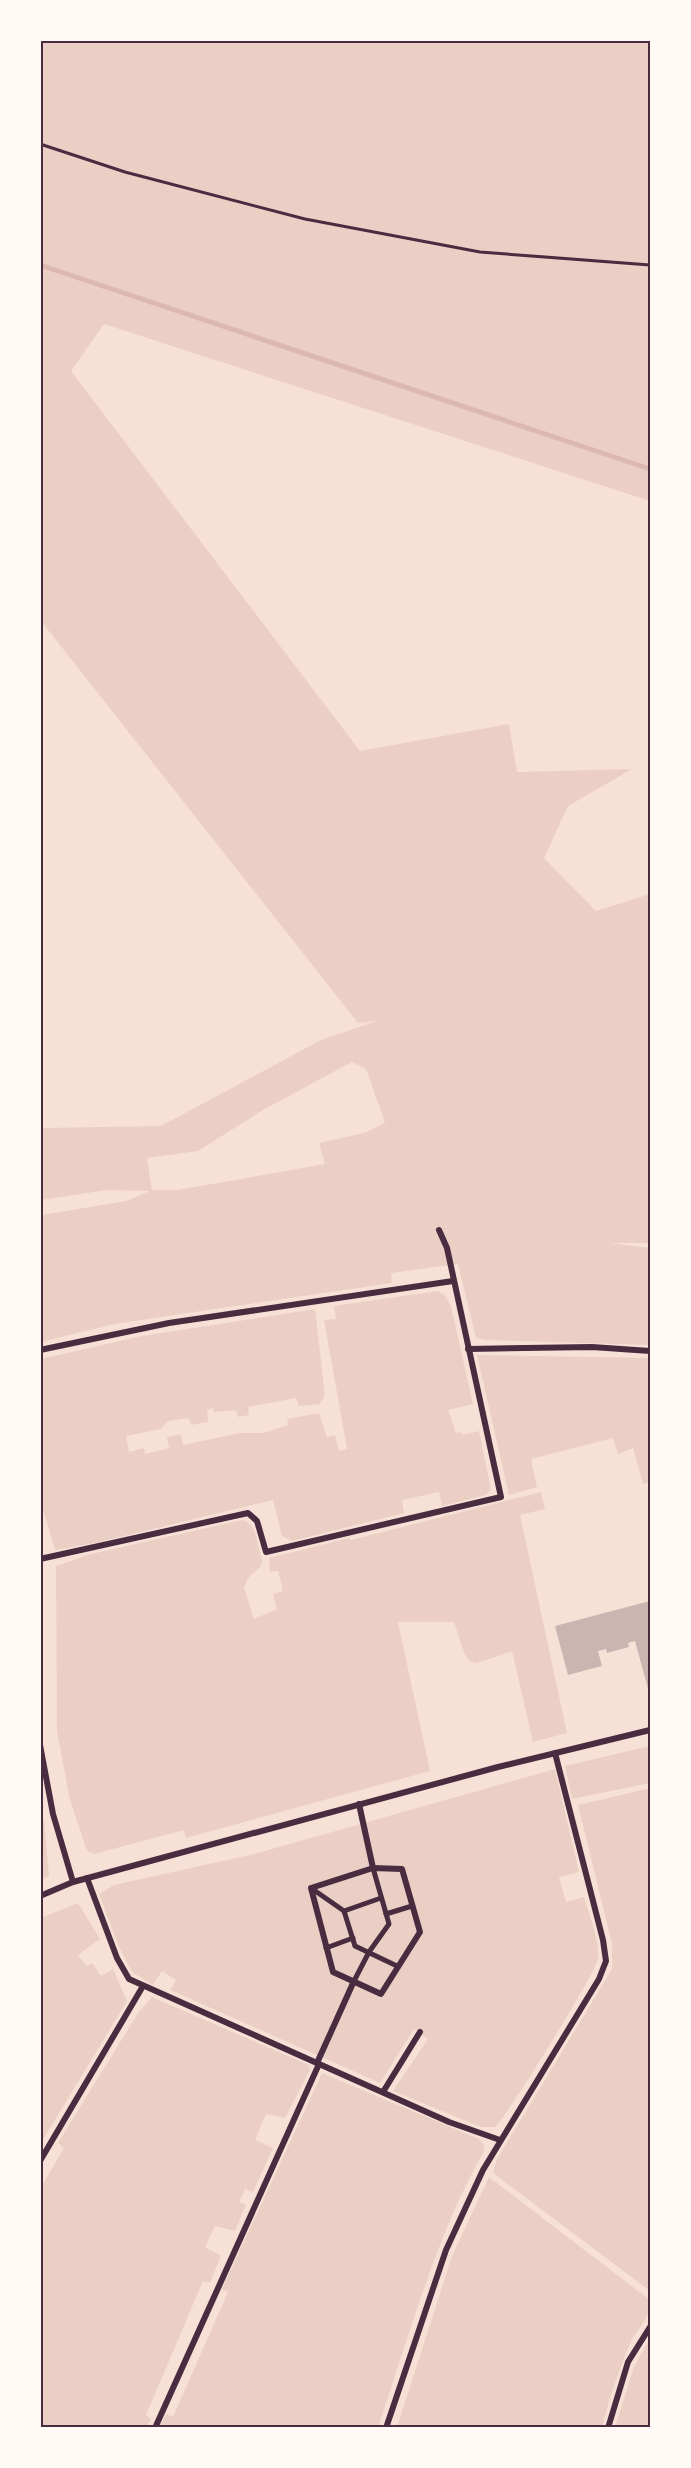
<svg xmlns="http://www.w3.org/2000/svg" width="691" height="2468" font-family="'Space Grotesk',sans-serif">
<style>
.green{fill:#ebcfc5;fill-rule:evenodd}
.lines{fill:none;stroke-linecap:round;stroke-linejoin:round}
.stream{stroke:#dcb8b0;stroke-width:5}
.building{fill:#ccb4b1}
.path{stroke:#4a2c40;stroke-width:3}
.pedestrian{stroke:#4a2c40;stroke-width:5}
.minor{stroke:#4a2c40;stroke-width:6}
.neatline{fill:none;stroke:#4a2c40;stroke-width:2}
</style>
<rect width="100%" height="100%" fill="#f7e1d7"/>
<g class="green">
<path d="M 41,41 L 650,41 L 650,501 L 104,324 L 71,371 L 360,751 L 509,724 L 517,772 L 632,769 L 568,806 L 544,858 L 596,911 L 650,894 L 650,1243 L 609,1243 L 650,1248 L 650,1345 L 485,1340 L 476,1338 L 458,1264 L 391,1273 L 392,1283 L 114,1324 L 41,1342 L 41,1215 L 126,1201 L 150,1191 L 107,1190 L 41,1200 L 41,1128 L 161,1126 L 321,1040 L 377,1021 L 358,1023 L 41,621 L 41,303 L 43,303 L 41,302 ZM 352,1062 L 366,1069 L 385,1123 L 364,1133 L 319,1143 L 325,1164 L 178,1190 L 152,1190 L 147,1158 L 198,1151 L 263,1110 Z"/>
<polygon points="437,1291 444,1294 451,1306 473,1404 448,1410 456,1433 461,1432 462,1435 479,1431 491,1489 486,1495 442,1506 439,1492 402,1500 404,1513 292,1541 282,1536 273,1500 95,1543 55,1550 41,1502 41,1359 142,1336 315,1309 325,1395 320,1404 299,1406 296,1398 248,1407 249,1415 238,1417 236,1410 214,1412 213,1408 207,1410 208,1422 191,1425 189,1418 168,1421 161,1429 126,1436 129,1452 144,1448 145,1454 169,1448 167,1437 181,1434 183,1445 240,1433 263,1433 288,1425 287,1419 319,1413 327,1437 335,1435 339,1451 347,1449 324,1320 336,1319 334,1306"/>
<polygon points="477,1355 650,1358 650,1482 643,1484 633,1448 618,1454 613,1438 531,1459 537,1487 509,1495"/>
<path d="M 541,1492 L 545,1509 L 520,1515 L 567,1733 L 533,1742 L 512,1651 L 477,1663 L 469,1661 L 463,1650 L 454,1622 L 398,1622 L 430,1771 L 186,1838 L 184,1830 L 94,1854 L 87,1851 L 70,1800 L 57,1731 L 56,1566 L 91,1554 L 242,1520 C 257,1523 258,1547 262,1561 L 261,1566 L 248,1578 L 244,1588 L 254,1619 L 277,1609 L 273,1594 L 283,1591 L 278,1571 L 270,1572 L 269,1558 L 349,1538 L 351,1540 Z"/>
<polygon points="650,1746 650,1783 572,1799 565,1766"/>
<path d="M 555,1769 L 579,1872 L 559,1877 L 566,1902 L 584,1897 C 589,1916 600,1939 598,1959 C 597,1971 504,2121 495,2127 L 481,2127 L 393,2091 L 428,2039 L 414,2029 L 380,2083 L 170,1990 L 176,1980 L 162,1971 L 153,1985 L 132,1972 L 119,1947 L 99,1894 L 114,1885 L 254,1854 Z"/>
<polygon points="650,1788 650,2291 493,2173 497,2159 612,1969 612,1944 578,1805"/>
<polygon points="41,1820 44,1820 49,1876 41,1880"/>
<polygon points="78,1903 100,1939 78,1955 87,1966 92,1963 101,1976 113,1969 127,2001 41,2143 41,1918"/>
<polygon points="152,1997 309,2065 310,2070 285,2118 266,2114 255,2140 273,2148 253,2192 245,2189 239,2202 246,2205 235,2231 215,2226 205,2247 221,2256 210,2283 203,2281 146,2415 151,2419 147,2427 41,2427 41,2187 64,2148 58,2143 138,2013"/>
<path d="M 322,2073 L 479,2139 L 484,2145 L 484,2151 C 435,2238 410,2334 378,2427 L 160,2427 L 166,2414 L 173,2417 L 228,2292 L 222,2289 Z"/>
<path d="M 489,2177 L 650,2300 C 651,2320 636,2328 629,2346 C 618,2372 609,2400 602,2427 L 397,2427 L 452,2256 Z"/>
<polygon points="650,2338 650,2427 615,2427 634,2367"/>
</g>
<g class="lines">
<polyline class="stream" points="40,265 650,469"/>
</g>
<polygon class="building" points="650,1601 650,1696 635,1641 628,1643 629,1647 607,1653 606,1649 598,1651 602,1666 568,1675 555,1626"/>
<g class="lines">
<polyline class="path" points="40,144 125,172 305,219 480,252 650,265"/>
<g class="pedestrian">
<polyline points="311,1888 344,1911"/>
<polyline points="381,1898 344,1911 355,1946 397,1966"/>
<polyline points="386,1914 412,1906"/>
<polyline points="326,1948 353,1938"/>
<polyline points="354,1981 369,1952 389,1924 373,1868"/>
</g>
<g class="minor">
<polyline points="468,1349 592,1347 650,1351"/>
<polyline points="40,1350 169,1323 453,1281"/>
<polyline points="40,1559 248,1513 257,1521 266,1552 501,1497 447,1248 439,1230"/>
<polyline points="40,1745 53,1814 73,1882"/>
<polyline points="359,1804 373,1868"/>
<polygon points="373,1868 402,1869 420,1932 381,1994 333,1972 311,1888"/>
<polyline points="87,1878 117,1958 129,1979 449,2122 500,2140"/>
<polyline points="40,1896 73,1882 498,1767 650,1730"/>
<polyline points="317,2063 354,1981"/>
<polyline points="383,2092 420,2032"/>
<polyline points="40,2161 143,1986"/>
<polyline points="155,2428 319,2064"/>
<polyline points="386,2428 446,2250 483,2170 599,1979 606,1961 603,1940 555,1753"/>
<polyline points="608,2428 628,2362 650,2327"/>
</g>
</g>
<rect width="691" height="2468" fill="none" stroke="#fffaf5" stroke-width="84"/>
<rect x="42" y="42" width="607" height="2384" class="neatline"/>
</svg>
